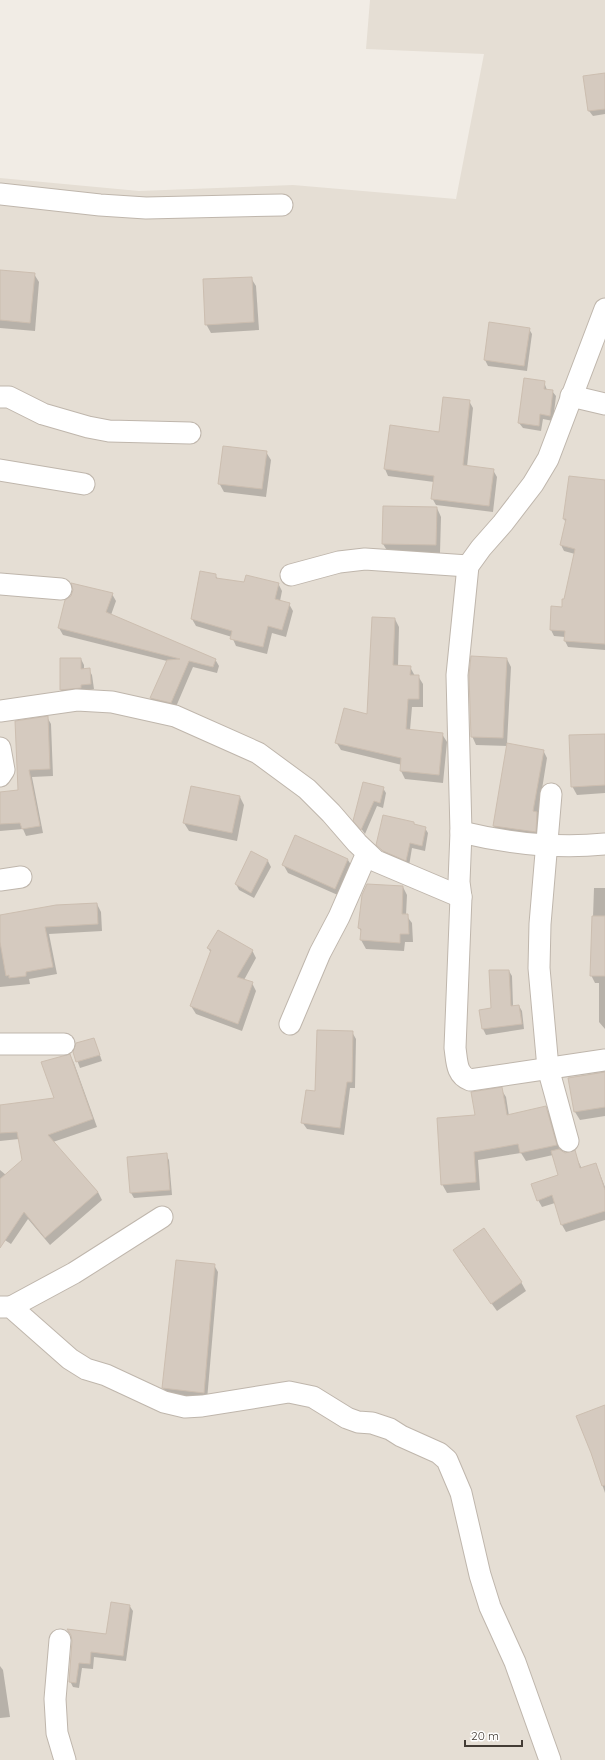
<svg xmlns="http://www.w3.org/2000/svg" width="605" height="1760" font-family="Quicksand,sans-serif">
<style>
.residential{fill:#e5ded4}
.shadow{fill:#0003}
.building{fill:#d5cabf;stroke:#ccbeb0}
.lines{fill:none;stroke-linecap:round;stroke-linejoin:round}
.minor-casing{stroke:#bfb6ac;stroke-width:23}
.minor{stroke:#fff;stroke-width:21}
</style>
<rect width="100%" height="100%" fill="#f1ece5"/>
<polygon class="residential" points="370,0 605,0 605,1760 0,1760 0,178 139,191 293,185 456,199 484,54 366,49"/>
<g class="shadow">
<polygon points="605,74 605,114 593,116 589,111"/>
<polygon points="0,271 34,274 39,282 35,331 0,328"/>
<polygon points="251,278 256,286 259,330 211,333 206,324"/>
<polygon points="490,323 529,329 532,334 527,371 488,366 485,360"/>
<polygon points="544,382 547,390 552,391 556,396 553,421 543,419 541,431 523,428 519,423"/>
<polygon points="469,401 473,408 467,467 493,470 497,477 493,512 436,505 432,498 434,482 388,476 385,469 440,433"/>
<polygon points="266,452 271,460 266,497 224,492 219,483"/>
<polygon points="570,477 605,525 605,650 568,647 565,641 565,637 554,636 551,630 563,608 575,554 564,551 561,545 566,523 564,519"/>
<polygon points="437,508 441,517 440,553 388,552 383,544"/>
<polygon points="215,575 218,579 245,583 278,583 282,591 280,601 289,604 293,611 286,637 272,633 267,654 236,646 232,637 196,626 192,619"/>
<polygon points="112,594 116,601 111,615 215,659 219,666 217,673 193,667 175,709 155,705 151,698 167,661 63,635 59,628"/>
<polygon points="395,619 399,627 398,666 410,667 415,676 418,676 423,684 423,707 412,707 410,730 442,734 447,742 443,783 405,779 401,771 402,765 341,750 336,742 368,715"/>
<polygon points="61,659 81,659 84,665 84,670 89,670 92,675 94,689 64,696 61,690"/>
<polygon points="507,659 511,667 507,744 543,750 547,758 538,814 541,820 539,839 498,833 494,826 508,746 476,745 472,736"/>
<polygon points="47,717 51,724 53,776 32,777 43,833 26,836 23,829 0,831 0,793 19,791"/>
<polygon points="605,735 605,793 577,795 572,786"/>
<polygon points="383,788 386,793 383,808 377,806 365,834 355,820"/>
<polygon points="240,797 244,805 237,841 189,831 184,823"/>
<polygon points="414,823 415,826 425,828 428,833 425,851 412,848 409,866 387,856 378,845"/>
<polygon points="295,836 348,860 353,868 340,896 288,873 283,864"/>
<polygon points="252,853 268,861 271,867 254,898 239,890 236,884"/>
<polygon points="403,887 407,895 406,915 412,923 413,942 405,942 404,951 366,949 361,940 362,933 359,928"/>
<polygon points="594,888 605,888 605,1029 599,1022 599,983 595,983 591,975"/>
<polygon points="97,904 101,912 102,931 49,934 57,974 29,979 30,984 0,987 0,916"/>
<polygon points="208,948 252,950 256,958 244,980 252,983 256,991 242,1031 196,1014 191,1006 211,953"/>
<polygon points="509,971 512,976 513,1006 519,1006 522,1011 524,1029 486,1035 483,1029 480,1011 492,1009"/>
<polygon points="352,1032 356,1039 355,1088 350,1088 344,1135 307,1129 302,1122 316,1092"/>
<polygon points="94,1039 102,1061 80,1068 74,1052"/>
<polygon points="70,1055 74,1063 97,1127 53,1142 98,1192 102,1200 50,1245 28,1219 11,1244 0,1237 0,1170 6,1175 23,1160 19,1139 0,1141 0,1106 55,1099"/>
<polygon points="605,1072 605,1116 580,1120 575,1112 569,1078"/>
<polygon points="501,1089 506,1097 509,1116 546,1108 550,1116 560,1150 565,1154 574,1152 582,1169 596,1164 605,1187 605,1220 566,1232 562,1225 555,1203 542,1207 538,1200 559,1176 553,1155 526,1161 521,1153 478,1160 480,1190 447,1193 442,1184 476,1116"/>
<polygon points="166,1155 169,1160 172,1195 134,1198 131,1193"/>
<polygon points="459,1259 521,1282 526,1291 497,1311"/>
<polygon points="214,1265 218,1272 207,1400 168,1395 163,1388"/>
<polygon points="605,1406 605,1493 592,1453"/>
<polygon points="129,1605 133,1611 126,1661 94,1657 93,1669 82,1668 79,1688 73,1687 70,1681 73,1641 107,1635"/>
<polygon points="0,1666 3,1670 10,1717 0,1718"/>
</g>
<g class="building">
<polygon points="605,73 605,109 588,111 583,76"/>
<polygon points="0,270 35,273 30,323 0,320"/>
<polygon points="252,277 254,322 205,325 203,279"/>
<polygon points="489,322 530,328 524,366 484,360"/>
<polygon points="524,378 545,381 544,389 553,390 550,416 540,414 539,426 518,423"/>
<polygon points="443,397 470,400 463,465 494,469 489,506 431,499 434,476 384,469 390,425 439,432"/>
<polygon points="223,446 267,451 262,489 218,484"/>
<polygon points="569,476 605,480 605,644 564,641 565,631 550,630 551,606 562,607 562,599 564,599 575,549 560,545 566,519 563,519"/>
<polygon points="383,506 437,507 436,545 382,544"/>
<polygon points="200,571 216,574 216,578 244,582 246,575 279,583 275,599 290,603 282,630 268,626 263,647 230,639 232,631 191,619"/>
<polygon points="71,583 113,593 106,612 216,659 213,667 189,661 171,703 150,698 167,660 180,659 58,628 65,600 71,596 73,590"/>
<polygon points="372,617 395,618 393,665 411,666 410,675 419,675 419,699 408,699 406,729 443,733 439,775 400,771 401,758 335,743 344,708 367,714"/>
<polygon points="471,656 507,658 503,738 471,737 469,675"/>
<polygon points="60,658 81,658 81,669 90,668 91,684 81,685 81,688 60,690"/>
<polygon points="48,716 50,769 29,770 40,826 22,829 20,823 0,824 0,792 18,790 15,721"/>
<polygon points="605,734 605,785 571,787 569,735"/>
<polygon points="507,743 544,750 533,811 537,812 536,832 493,826"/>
<polygon points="363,782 384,787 380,803 374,801 361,830 353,821"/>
<polygon points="191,786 240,796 232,833 183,823"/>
<polygon points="383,815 414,822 414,824 426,827 422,846 410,843 406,861 383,851 376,845"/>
<polygon points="295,835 348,859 335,889 282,865"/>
<polygon points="251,851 268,860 251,893 235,884"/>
<polygon points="367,884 403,886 402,914 408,914 409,934 400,934 400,943 360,940 361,929 358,928 362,895"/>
<polygon points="97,903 98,924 45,927 53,967 26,972 26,976 9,978 9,975 6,976 0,942 0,915 56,905"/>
<polygon points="592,916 605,916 605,976 590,976"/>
<polygon points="218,930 253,950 237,977 253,982 238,1024 190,1006 211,950 207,948"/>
<polygon points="489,970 509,970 511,1006 519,1005 522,1024 482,1029 479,1010 491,1008"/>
<polygon points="317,1030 353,1031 352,1082 347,1082 340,1128 301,1123 306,1090 315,1091"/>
<polygon points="94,1038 100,1055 76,1062 73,1052 76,1043"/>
<polygon points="70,1054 93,1119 48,1135 98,1192 45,1238 24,1212 0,1248 0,1179 22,1160 17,1132 0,1133 0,1105 54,1098 41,1062"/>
<polygon points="605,1072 605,1107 574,1112 568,1078"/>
<polygon points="502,1087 507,1115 546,1106 557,1145 520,1153 518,1144 474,1152 476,1182 441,1185 437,1118 475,1115 471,1092"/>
<polygon points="559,1149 565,1153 575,1150 580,1168 596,1163 605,1190 605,1211 561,1225 552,1195 537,1201 531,1184 558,1175 551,1151"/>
<polygon points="167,1153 170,1190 130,1193 127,1157"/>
<polygon points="484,1228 522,1282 491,1304 453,1250"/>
<polygon points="176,1260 215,1264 204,1393 162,1388"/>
<polygon points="605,1405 605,1485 602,1486 591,1453 576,1416"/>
<polygon points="111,1602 130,1605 123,1656 91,1652 90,1664 79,1663 76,1683 69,1682 72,1641 71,1635 67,1629 106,1634"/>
</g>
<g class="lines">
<g class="minor-casing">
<g id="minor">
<polyline points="0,194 100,205 146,208 282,205"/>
<polyline points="571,396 605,404"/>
<polyline points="0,397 9,397 43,414 88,427 109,431 190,433"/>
<polyline points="0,470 84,484"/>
<polyline points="291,575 339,562 365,559 468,566"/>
<polyline points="0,584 61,589"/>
<path d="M 0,711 L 77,700 L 112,702 L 175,716 L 258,753 L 307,789 L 331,813 L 357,843 L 376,861 L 461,897 L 455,1048 C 457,1061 456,1075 470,1080 L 605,1060"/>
<polyline points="0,748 4,770 0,776"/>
<polyline points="551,794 540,924 539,968 548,1068 568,1141"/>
<path d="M 461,832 C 507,843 558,849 605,844"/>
<polyline points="0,880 21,877"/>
<polyline points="461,897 459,882 461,832 457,675 468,566 481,548 503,523 533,484 548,459 605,309"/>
<polyline points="290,1024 320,953 339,917 367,853"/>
<polyline points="0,1044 64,1044"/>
<polyline points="0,1307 11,1307 70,1359 86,1369 106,1375 164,1402 185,1407 202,1406 289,1392 313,1397 347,1418 358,1422 372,1423 390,1429 401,1436 439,1453 447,1460 461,1493 480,1575 490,1607 515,1662 550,1760"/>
<polyline points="11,1307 74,1273 162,1217"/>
<polyline points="60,1640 55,1699 57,1733 65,1760"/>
</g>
</g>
<use href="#minor" class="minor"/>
</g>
<path d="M465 1740v6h57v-6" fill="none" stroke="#433c35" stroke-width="2"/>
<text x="471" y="1740" font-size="12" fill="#433c35" stroke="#ffffff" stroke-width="3" paint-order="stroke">20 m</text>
</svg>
